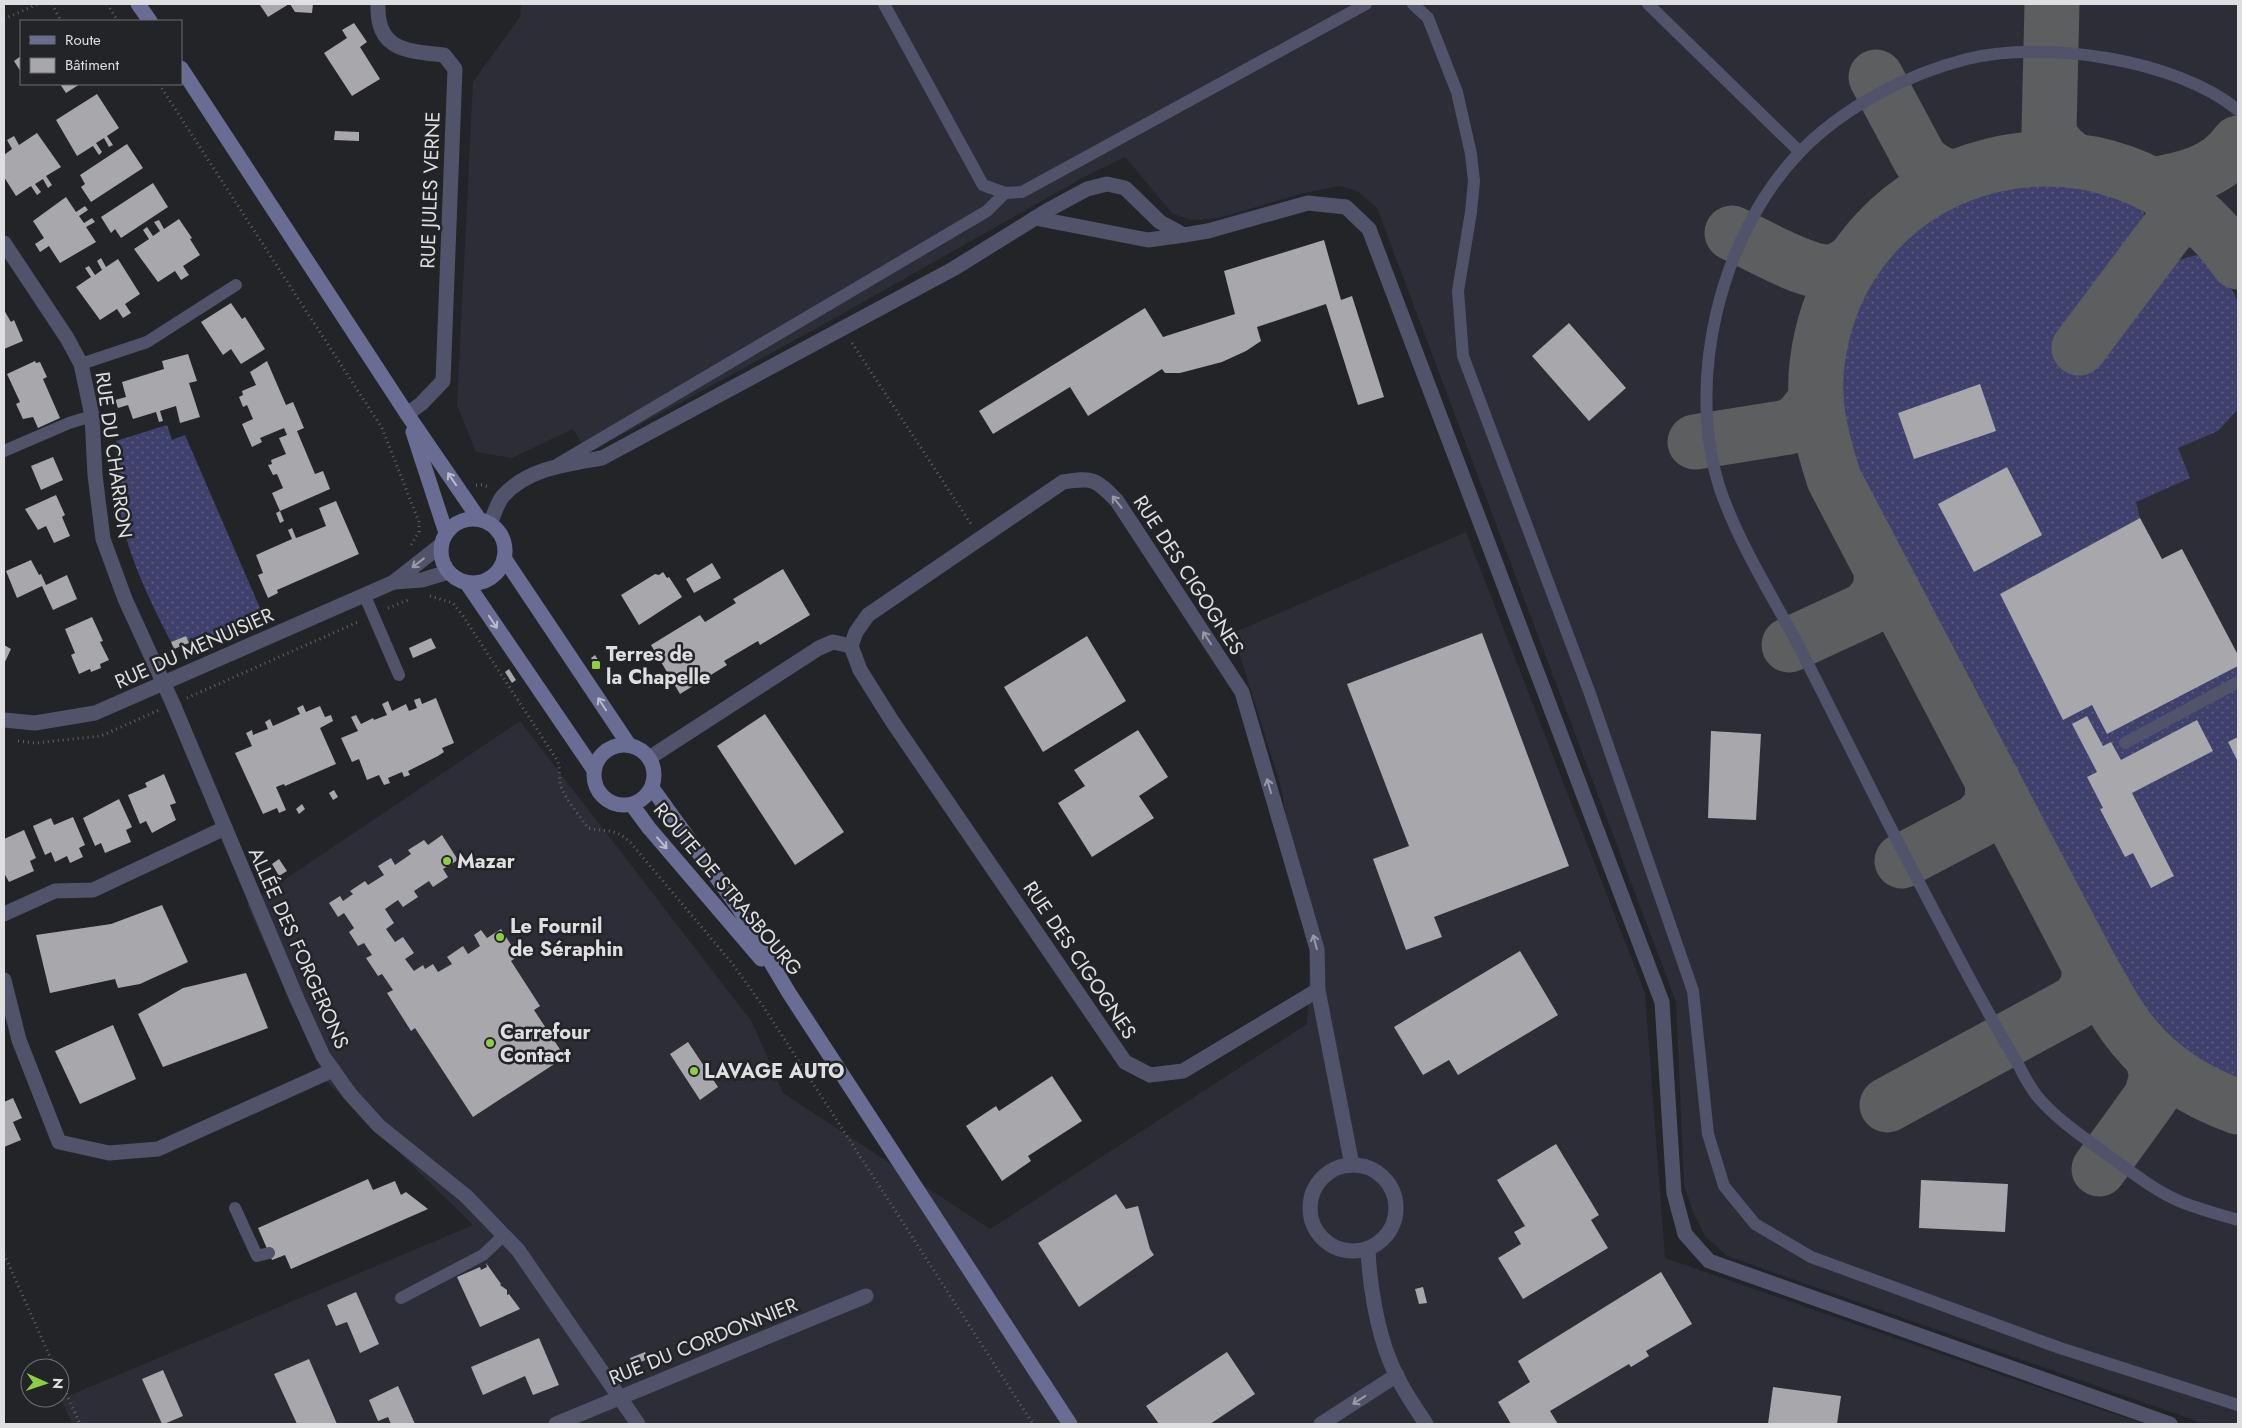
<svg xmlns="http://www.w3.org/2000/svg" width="2242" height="1428" font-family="Jost,sans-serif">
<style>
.built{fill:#2c2d36}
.grass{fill:url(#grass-dots)}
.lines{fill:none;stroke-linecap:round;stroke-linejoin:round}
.taxiway{stroke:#5d5e60;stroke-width:55}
.building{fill:#a7a7ac}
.path{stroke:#616264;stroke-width:3;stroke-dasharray:1 4;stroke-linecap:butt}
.lane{stroke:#51536b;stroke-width:12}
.street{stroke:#51536b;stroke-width:15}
.secondary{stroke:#6a6d93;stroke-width:15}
.oneway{stroke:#bcbdca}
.oneway2{stroke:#9899a6}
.poi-dot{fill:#8ece43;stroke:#232427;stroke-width:2}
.labels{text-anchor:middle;stroke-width:5;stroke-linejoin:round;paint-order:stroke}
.street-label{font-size:20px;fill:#dfdfe1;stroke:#232427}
.poi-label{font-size:20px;font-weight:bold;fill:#dfdfe1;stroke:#232427;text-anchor:start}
</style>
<defs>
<pattern id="grass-dots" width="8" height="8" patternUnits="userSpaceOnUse" patternTransform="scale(1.25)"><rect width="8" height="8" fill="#3f416c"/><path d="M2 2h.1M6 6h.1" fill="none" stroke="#5a5c81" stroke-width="1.8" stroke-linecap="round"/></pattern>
</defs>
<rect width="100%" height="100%" fill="#232427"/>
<g class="built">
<polygon points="521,4 2238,4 2238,1424 2205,1424 1727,1256 1705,1236 1693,1212 1684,1185 1676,1002 1377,208 1357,191 1339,186 1304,193 1219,218 1192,220 1173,214 1125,157 1086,176 828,322 588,453 573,429 512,458 476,452 457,405 473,82 520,17"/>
<polygon points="1466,532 1645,993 1665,1258 2143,1424 72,1424 61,1399 473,1225 326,1081 247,905 520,721 752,1022 783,1093 990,1229 1307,1024 1310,951 1281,787 1233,633"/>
</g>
<g class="grass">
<path d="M 2047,178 C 2089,181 2106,181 2142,205 L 2146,225 L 2062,338 L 2077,345 L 2092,361 L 2167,264 L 2196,255 L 2213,261 L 2226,278 L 2238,302 L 2238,409 L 2218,431 L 2178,448 L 2190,478 L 2136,502 L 2140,518 L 2000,594 L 2063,719 L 2092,705 L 2107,734 L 2238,666 L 2238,1085 L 2180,1061 L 2145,1022 L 2053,855 L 1915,589 L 1857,482 L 1837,425 L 1832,387 L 1848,320 L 1870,273 L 1888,251 L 1913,225 L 1943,204 L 1975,190 L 2015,179 Z"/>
<path d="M 167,425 L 172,440 L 185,435 L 263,615 L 195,644 L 189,643 L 186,636 L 171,642 C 146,593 121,543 117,487 C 115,472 116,456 116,441 Z"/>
</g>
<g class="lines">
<g class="taxiway">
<path d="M 2052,4 L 2049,131 C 2054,144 2061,151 2072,159"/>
<path d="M 1876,77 L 1920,159 C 1930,170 1940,174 1954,178"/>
<path d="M 2153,185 C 2187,178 2218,172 2238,143"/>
<path d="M 1732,233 C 1756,244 1805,273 1830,272 C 1839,271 1847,266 1854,260"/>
<path d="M 2238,262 C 2115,84 1843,149 1817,364 C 1812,404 1822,442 1834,479 L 2089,965 C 2103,989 2116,1016 2134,1037 C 2161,1070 2199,1093 2238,1107"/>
<polyline points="2079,348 2172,224 2181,220 2202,220"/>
<polyline points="1695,442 1788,427 1800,420 1816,400"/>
<polyline points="1789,645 1867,609 1880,592 1882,571"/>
<polyline points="1902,861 1978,821 1988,810 1992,801 1993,781"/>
<path d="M 1887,1105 L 2075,1003 C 2087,991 2090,982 2089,965"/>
<polyline points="2099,1169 2151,1097 2157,1076 2152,1056"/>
</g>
</g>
<g class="building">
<polygon points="262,4 289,4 268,17 260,5"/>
<polygon points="290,4 313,4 312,13 295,12"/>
<polygon points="354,23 367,42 360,47 380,79 352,96 324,53 347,38 342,30"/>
<polygon points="21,56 21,72 14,61"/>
<polygon points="60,84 80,84 66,93"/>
<polygon points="97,94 119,128 107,136 113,145 109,147 104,138 96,143 102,152 99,155 93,146 77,156 56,120"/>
<polygon points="335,131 359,132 359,141 334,140"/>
<polygon points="37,133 61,167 46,176 52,185 48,188 43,179 35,184 41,192 37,195 31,186 16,196 4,177 4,155 12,149 7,140 14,136 19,145"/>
<polygon points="127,144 143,168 91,202 81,187 85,184 80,175"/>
<polygon points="153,183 168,207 121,238 115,229 111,233 101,217"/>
<polygon points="66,197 76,212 85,206 88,210 79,216 84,223 92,218 95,222 86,227 96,242 60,263 49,246 40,252 35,244 44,238 33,221"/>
<polygon points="179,219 192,238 190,239 200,255 183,266 189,275 181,280 175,271 158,282 134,249 149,239 143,230 147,227 153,236 160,231 154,222 159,220 164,229"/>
<polygon points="1324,240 1341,300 1352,296 1384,397 1358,405 1326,304 1257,327 1261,341 1246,351 1222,362 1180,373 1165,373 1162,369 1088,416 1070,387 993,434 979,411 1145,308 1163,337 1235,314 1224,271"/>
<polygon points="101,258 106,267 118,259 140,294 125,304 131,313 123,318 117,309 100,320 76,287 91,277 85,268 89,266 95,275 102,270 97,261"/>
<polygon points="231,303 242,319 245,317 265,349 241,364 231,349 223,355 201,322"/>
<polygon points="4,310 11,322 14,320 23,341 4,349"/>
<polygon points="1569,323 1626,388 1589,421 1532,356"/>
<polygon points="188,354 197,381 189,383 200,417 180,423 176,406 160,411 163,421 159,422 156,412 133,419 128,405 118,408 115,400 126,397 122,382 164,369 162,361"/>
<polygon points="35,361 36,363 40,362 47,377 43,379 60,418 38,428 33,417 23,419 16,404 20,402 7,374"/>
<polygon points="267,361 286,405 293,402 304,428 297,431 315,474 323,471 330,489 280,511 272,493 283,488 277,474 273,475 268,465 272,464 271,460 286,454 279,438 287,435 284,428 260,438 262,442 252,447 242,424 253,419 247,405 243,407 239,397 243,395 242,391 256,385 250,372"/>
<polygon points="1980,384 1996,431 1914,459 1898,413"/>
<polygon points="53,457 63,480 41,490 31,466"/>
<polygon points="2007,467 2042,535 1974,572 1938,504"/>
<polygon points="56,495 65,515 62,517 70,536 54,543 46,526 38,530 25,509"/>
<polygon points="336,501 359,554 277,590 278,593 268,598 258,575 263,573 256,555 292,539 288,530 292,528 296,538 299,537 326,526 319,508"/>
<polygon points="280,511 284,521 280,523 276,513"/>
<polygon points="2140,518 2162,559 2182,549 2238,655 2238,666 2107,734 2092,705 2063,720 2000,594"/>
<polygon points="31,560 39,575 41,574 46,585 67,575 77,599 53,610 42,586 17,598 6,571"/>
<polygon points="712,563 721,578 694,593 686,579"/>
<polygon points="783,569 810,615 760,645 758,641 724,661 727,665 680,694 651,645 700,615 705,622 736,603 733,599"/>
<polygon points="663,572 667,578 669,577 682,597 639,625 621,595 655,574 659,575"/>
<polygon points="92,617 103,641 100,642 109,660 100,664 101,668 91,672 90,669 79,674 71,655 75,653 65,629"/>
<polygon points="1482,633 1569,866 1434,917 1442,937 1406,950 1373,859 1409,846 1347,684"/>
<polygon points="186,636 189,643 174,649 171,642"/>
<polygon points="1087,636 1126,701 1043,752 1004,687"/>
<polygon points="431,638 436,648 413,658 409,648"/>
<polygon points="4,645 11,649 4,664"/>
<polygon points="595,655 602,666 598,669 591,658"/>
<polygon points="509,669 516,680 512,683 505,672"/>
<polygon points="420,698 422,704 436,698 454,743 442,748 444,752 438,756 408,771 410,775 404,777 402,772 388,778 390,783 384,785 379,775 367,780 359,759 352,762 341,738 358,731 351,717 356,715 361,724 373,718 374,720 387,715 382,704 388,701 392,711 406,704 409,711 417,708 414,700"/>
<polygon points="303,705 306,712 320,706 325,717 331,715 333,721 320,728 336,764 285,786 284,784 276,787 286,810 279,813 277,808 263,814 235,753 252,746 246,733 252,730 253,735 268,729 265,722 270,719 273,726 300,714 297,708"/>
<polygon points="765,714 844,832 795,865 717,746"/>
<polygon points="2087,716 2103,746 2111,742 2121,760 2197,720 2213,751 2132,793 2174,876 2151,888 2133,853 2125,857 2100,809 2103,808 2087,777 2097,772 2072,724"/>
<polygon points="1138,730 1168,777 1139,796 1154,818 1092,857 1058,803 1085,786 1074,770"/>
<polygon points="1711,731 1761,734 1756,820 1708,818"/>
<polygon points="2238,737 2238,762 2228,742"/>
<polygon points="164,774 176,803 170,805 176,820 152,833 146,821 140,824 128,795 147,787 145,783"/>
<polygon points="334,790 338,797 333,800 329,793"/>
<polygon points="119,799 132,827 126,830 131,842 105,853 101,843 95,846 83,818"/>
<polygon points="302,804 305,809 299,814 296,809"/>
<polygon points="73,817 85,845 79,848 83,857 70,863 67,856 55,862 51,852 45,855 33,826 51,818 54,825"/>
<polygon points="24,830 36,858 30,861 34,871 9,882 4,873 4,839"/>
<polygon points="442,835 458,860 443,869 448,877 433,887 429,881 414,891 418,897 403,907 398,900 385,909 394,923 386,929 395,942 403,937 414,953 405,959 414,971 423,965 425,969 433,964 438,972 452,964 447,957 463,946 468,954 480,946 474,935 481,930 487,938 501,929 518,956 511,961 540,1006 534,1010 565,1057 473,1117 415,1028 411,1031 387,993 393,990 382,974 378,976 366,958 372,955 364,943 358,946 349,932 354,928 344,913 338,917 329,903 340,896 343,901 353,894 350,891 365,881 368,885 384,875 378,866 391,858 395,865 411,854 408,850 424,840 428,845"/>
<polygon points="279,859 287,871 279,876 272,864"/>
<polygon points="162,905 188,962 140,984 118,988 115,979 50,993 36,935 111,924"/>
<polygon points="1520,951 1558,1015 1458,1075 1449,1060 1423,1075 1394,1027"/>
<polygon points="246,973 268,1028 163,1067 138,1014 183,988"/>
<polygon points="113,1025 136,1079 80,1104 55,1051"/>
<polygon points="688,1042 718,1087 700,1100 670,1054"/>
<polygon points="1052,1076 1082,1121 1028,1156 1031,1161 1002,1181 966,1126 996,1106 999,1111"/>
<polygon points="13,1098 22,1118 13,1122 21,1140 4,1147 4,1102"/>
<polygon points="1556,1144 1599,1215 1591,1220 1608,1248 1523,1299 1498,1258 1521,1244 1514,1232 1525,1226 1497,1180"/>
<polygon points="368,1179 373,1190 395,1181 401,1195 406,1192 428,1209 291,1269 285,1255 272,1260 258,1228"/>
<polygon points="1921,1180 2008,1184 2005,1232 1919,1228"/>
<polygon points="1116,1194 1126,1209 1138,1206 1150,1249 1154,1255 1079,1307 1038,1243"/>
<polygon points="486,1263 501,1284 500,1285 507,1290 507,1295 509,1294 520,1309 480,1327 457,1277 480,1267 481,1270 487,1267"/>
<polygon points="1661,1272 1692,1324 1646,1351 1649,1356 1631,1367 1629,1364 1550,1411 1558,1424 1511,1424 1498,1402 1530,1382 1518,1361"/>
<polygon points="1423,1287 1427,1303 1419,1304 1415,1289"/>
<polygon points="356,1292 379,1344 360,1353 347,1322 336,1326 327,1305"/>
<polygon points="539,1338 559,1385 533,1395 525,1376 483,1395 471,1367"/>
<polygon points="645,1352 648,1359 633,1365 630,1358"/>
<polygon points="1227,1352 1255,1394 1210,1424 1159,1424 1146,1406"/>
<polygon points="309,1359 337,1424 297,1424 274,1374"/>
<polygon points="163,1370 183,1416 164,1424 162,1424 142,1379"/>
<polygon points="398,1386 415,1424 391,1424 388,1417 378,1421 369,1400"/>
<polygon points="1773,1387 1841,1396 1837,1424 1768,1424"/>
</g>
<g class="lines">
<g class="path">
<polyline points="52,4 61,21"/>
<polyline points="107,4 118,21"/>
<polyline points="4,19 38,4"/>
<polyline points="159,84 382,428 419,522 419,532 411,545"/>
<polyline points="852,343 971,524"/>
<polyline points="476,485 483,485 489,487"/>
<path d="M 430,596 L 453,603 L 463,616 L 557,760 C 561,769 558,778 561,787 C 567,801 579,815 588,828 C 608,833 613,827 630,842 L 731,962 L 763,1006 L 1033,1424"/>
<polyline points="388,608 408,600"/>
<polyline points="187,698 360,621"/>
<polyline points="18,741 36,743 101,736 159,710"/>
<polyline points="4,1254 55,1368"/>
<polyline points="60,1380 80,1424"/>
</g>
<g class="lane">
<polyline points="884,4 983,185 1005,193 1022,192 1366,4"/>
<polyline points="1413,4 1428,18 1457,92 1471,154 1474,181 1471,212 1458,291 1463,356 1589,691 1693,991 1708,1134 1724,1186 1755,1224 1811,1257 2060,1348 2238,1405"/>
<polyline points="1648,4 1800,152"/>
<path d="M 2238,110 C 2176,59 2044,40 1967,59 C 1907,74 1842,108 1799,153 C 1720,236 1684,383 1721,492 C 1739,542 1767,588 1793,635 C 1816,679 1838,724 1861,769 C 1896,840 1934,911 1971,981 C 1987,1010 2002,1038 2019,1066 C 2024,1076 2030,1087 2037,1096 C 2056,1119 2082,1136 2105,1153 C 2129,1170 2152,1189 2179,1201 C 2198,1209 2219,1214 2238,1220"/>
<polyline points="81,364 147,342 236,285"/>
<polyline points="4,451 69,423 92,416"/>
<polyline points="558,464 987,211 1005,193"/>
<polyline points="364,594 399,675"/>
<polyline points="2125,743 2238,682"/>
<polyline points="235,1208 257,1256 269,1253"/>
<polyline points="401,1298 483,1255 504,1235"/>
</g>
<g class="street">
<path d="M 378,4 C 376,51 408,51 444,55 L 455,69 L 443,381 L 421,404 L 407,414"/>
<polyline points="1035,218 1148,240 1184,235"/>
<polyline points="4,243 67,338 81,364 92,416 95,475 103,539 125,599 173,704 297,999 323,1056 350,1094 379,1126 466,1196 518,1250 638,1424"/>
<path d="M 490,524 C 494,515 497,503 503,496 C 528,468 568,464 602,458 L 953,269 L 1050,209 L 1087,189 L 1107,184 L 1125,188 L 1160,222 L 1184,235 L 1208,231 L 1308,203 L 1346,207 L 1369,229 L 1662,1002 L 1674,1193 L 1685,1234 L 1709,1261 L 2170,1424"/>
<polyline points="394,582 422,580 448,572"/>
<polyline points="4,720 35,723 95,713 394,582 441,545"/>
<polyline points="649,758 819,648 833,642 851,646"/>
<polyline points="4,914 55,891 93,890 225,828"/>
<polyline points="4,980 19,1040 59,1142 109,1153 158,1149 333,1070"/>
<path d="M 1318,990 L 1183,1071 L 1150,1075 L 1125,1062 L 892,721 L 860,670 L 851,646 L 856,632 L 868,615 L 1063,482 C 1093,477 1096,479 1117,501 L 1242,692 L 1317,949 L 1318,990 L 1352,1165"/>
<circle cx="1353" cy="1208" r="43"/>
<path d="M 1368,1248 C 1369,1282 1377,1330 1390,1361 C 1399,1384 1413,1404 1426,1424"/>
<polyline points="556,1424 866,1296"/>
<polyline points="1321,1424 1397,1375"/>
</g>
<g class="secondary">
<polyline points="138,4 150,21"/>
<polyline points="181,68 407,414 479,519"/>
<polyline points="413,432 446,533"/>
<circle cx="473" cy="551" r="32"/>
<polyline points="504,558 629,745"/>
<polyline points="466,582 594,770"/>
<circle cx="624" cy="775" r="30"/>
<polyline points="652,788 738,907 789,993 1070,1424"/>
<polyline points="632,805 649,828 761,959"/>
</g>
</g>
<defs><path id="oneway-shaft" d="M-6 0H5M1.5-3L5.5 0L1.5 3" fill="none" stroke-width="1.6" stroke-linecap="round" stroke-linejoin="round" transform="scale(1.25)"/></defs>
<g class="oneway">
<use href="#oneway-shaft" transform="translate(452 479) rotate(-124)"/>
<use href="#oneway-shaft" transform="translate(493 622) rotate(56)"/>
<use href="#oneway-shaft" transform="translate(602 704) rotate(-123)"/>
<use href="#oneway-shaft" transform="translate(662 843) rotate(49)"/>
</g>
<g class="oneway2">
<use href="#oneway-shaft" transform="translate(1117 502) rotate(-128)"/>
<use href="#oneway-shaft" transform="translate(418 563) rotate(142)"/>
<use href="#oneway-shaft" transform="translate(1207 638) rotate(-123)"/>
<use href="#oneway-shaft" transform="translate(1269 786) rotate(-106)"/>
<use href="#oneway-shaft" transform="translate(1315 942) rotate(-105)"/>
<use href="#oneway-shaft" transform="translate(1359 1400) rotate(147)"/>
</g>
<g class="poi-dot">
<rect x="591" y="660" width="10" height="10" rx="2.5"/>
<circle cx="447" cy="861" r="5"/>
<circle cx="500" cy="937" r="5"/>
<circle cx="490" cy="1043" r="5"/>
<circle cx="694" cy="1071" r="5"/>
</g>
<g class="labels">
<g class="street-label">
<text transform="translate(430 190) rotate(-88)" y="7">RUE JULES VERNE</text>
<text transform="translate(114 455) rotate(82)" y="7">RUE DU CHARRON</text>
<text transform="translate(1189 575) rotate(57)" y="7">RUE DES CIGOGNES</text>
<text transform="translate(194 648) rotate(-24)" y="7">RUE DU MENUISIER</text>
<text transform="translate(728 889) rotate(50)" y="7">ROUTE DE STRASBOURG</text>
<text transform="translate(299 948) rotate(66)" y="7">ALLÉE DES FORGERONS</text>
<text transform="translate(1080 960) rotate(56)" y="7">RUE DES CIGOGNES</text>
<text transform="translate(703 1341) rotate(-22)" y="7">RUE DU CORDONNIER</text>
</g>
<g class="poi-label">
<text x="606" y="661">Terres de<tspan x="606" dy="23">la Chapelle</tspan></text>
<text x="457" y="868">Mazar</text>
<text x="510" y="933">Le Fournil<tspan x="510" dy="23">de Séraphin</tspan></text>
<text x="500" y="1039">Carrefour<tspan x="500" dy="23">Contact</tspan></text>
<text x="704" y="1078">LAVAGE AUTO</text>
</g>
</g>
<rect width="2242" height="1428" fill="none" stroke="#dfdfe1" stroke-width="10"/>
<rect x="20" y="20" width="162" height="65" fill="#232427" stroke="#6e6f71"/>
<rect x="30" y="36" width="25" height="8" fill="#6a6d93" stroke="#6e6f71"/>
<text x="65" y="45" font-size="15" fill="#dfdfe1">Route</text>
<rect x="30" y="58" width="25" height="15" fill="#a7a7ac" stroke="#6e6f71"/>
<text x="65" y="70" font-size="15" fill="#dfdfe1">Bâtiment</text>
<g transform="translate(45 1383) rotate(93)"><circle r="24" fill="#232427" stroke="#6e6f71"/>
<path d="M0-4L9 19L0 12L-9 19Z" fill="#8ece43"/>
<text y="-8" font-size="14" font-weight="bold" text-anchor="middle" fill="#dfdfe1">N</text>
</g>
</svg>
